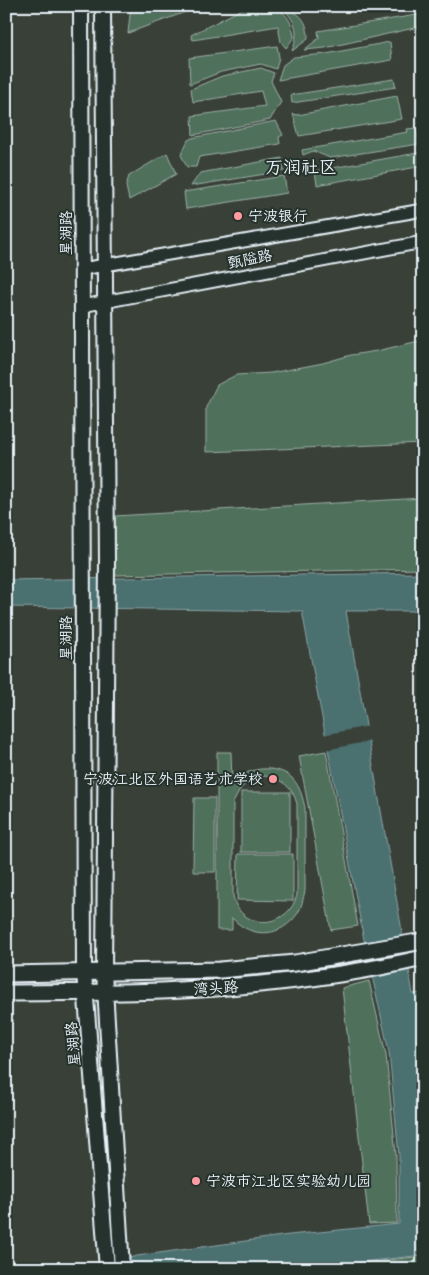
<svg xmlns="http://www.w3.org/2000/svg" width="429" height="1275" font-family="'Comic Neue','LXGW WenKai TC',sans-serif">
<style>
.green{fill:#50705a;stroke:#9cb0a9;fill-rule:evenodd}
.water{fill:#4b7070;stroke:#8aa4a6}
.pier{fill:#394038}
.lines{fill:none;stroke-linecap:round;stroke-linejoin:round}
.minor-casing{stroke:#e8f1f8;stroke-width:15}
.tertiary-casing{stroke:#e8f1f8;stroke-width:18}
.secondary-casing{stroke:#e8f1f8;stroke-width:19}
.minor{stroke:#26332d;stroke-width:11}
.tertiary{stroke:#26332d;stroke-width:14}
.secondary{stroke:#26332d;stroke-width:15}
.poi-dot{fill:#ff9aa2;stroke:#26332d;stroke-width:2}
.labels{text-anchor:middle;stroke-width:4;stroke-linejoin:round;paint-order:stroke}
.poi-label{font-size:15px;fill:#e8f1f8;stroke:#26332d;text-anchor:start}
.street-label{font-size:15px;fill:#e8f1f8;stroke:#26332d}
.quarter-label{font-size:18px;fill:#e8f1f8;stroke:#26332d}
</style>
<rect width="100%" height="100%" fill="#394038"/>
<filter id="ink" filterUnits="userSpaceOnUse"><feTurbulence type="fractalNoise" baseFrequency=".02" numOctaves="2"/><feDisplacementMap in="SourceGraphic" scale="10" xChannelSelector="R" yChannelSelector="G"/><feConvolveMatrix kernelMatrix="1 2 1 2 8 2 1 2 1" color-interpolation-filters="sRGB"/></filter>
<g filter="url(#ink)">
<g class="green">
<polygon points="131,6 210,6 194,9 128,33"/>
<path d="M 267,6 C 285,8 292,21 294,37 L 286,48 L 281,42 L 278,26 L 193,40 L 191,35 L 246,7 Z"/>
<path d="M 284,9 C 301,12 308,22 308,39 L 292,51 C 299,32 297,24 284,9 Z"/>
<polygon points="423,14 423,26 325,48 304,50 319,38 318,31"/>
<polygon points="390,42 392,60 278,80 283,65 294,57 326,54"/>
<polygon points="277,46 279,57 276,69 261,64 221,72 190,84 189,58"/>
<polygon points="261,68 274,73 271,81 281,102 270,120 193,135 192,116 265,106 261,91 193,102 191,89 222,76"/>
<polygon points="394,79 396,87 292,103 291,95"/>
<polygon points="397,96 402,119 299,136 293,114 298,115"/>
<polygon points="276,121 283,135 279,137 280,144 199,157 196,167 187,167 181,155 188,140 192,138"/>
<polygon points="416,128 419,144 330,158 313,151 303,155 302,150 408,132 407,129"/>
<polygon points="423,152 423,166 317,185 315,171"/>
<polygon points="167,153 176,174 129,200 126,186 129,176"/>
<polygon points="282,158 284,171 191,186 200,173"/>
<polygon points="284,176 287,193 186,209 184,192"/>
<polygon points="423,340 423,443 206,452 206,407 217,385 236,375 271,373 323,363 351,355 377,351"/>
<polygon points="423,498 423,569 115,575 115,516"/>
<polygon points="326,751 358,926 331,930 299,756"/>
<path d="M 217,752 L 231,752 L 232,783 C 236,780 240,776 245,774 C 258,766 282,767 293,779 C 300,787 303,798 305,808 L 305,891 C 303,898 302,907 298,913 C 281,938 252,939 232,918 L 232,930 L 217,930 ZM 264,776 C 281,778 293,787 297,804 L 297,894 C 290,929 240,932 233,896 L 233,803 L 241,788 L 248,782 Z"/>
<rect x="241" y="792" width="49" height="60"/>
<polygon points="194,798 215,798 215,872 193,872"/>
<polygon points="238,854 293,854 293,901 237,900"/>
<polygon points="369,981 386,1055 396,1155 397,1223 369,1224 342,988"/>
<polygon points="423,1256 423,1269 313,1269"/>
</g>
<polygon class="water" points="423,573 423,611 346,611 413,994 423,993 423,1255 299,1269 86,1269 137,1256 289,1235 399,1224 399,1156 389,1052 363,935 302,611 6,607 6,580"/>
<polygon class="pier" points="369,726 371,741 325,750 323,735"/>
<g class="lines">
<g class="minor-casing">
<g id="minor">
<polyline points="82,269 423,210"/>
<polyline points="82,306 423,242"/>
</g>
</g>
<g class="tertiary-casing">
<g id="tertiary">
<polyline points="81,6 84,972 107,1269"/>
<polyline points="103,6 107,561 104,972 122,1269"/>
</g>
</g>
<g class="secondary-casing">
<g id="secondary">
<polyline points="6,974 220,970 295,963 423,941"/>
<path d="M 6,993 C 58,992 110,993 162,991 C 250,987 338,978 423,958"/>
</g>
</g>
<use href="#minor" class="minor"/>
<use href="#tertiary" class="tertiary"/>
<use href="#secondary" class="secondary"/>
</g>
</g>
<g class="poi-dot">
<circle cx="238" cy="216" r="5"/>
<circle cx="273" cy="779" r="5"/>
<circle cx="196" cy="1181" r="5"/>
</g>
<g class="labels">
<g class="poi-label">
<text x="248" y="221">宁波银行</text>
<text x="263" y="784" text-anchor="end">宁波江北区外国语艺术学校</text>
<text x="206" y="1186">宁波市江北区实验幼儿园</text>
</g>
<g class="street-label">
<text transform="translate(66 233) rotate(-90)" y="5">星湖路</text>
<text transform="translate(250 259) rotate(-11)" y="5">甄隘路</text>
<text transform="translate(66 638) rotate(-90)" y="5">星湖路</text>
<text transform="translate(216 988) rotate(-4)" y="5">湾头路</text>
<text transform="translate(73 1044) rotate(-95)" y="5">星湖路</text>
</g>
<g class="quarter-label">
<text x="301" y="173">万润社区</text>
</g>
</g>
<rect width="429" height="1275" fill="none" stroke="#26332d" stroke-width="25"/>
<rect x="12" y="12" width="404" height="1250" fill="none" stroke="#e8f1f8" stroke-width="2" filter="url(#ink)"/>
</svg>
